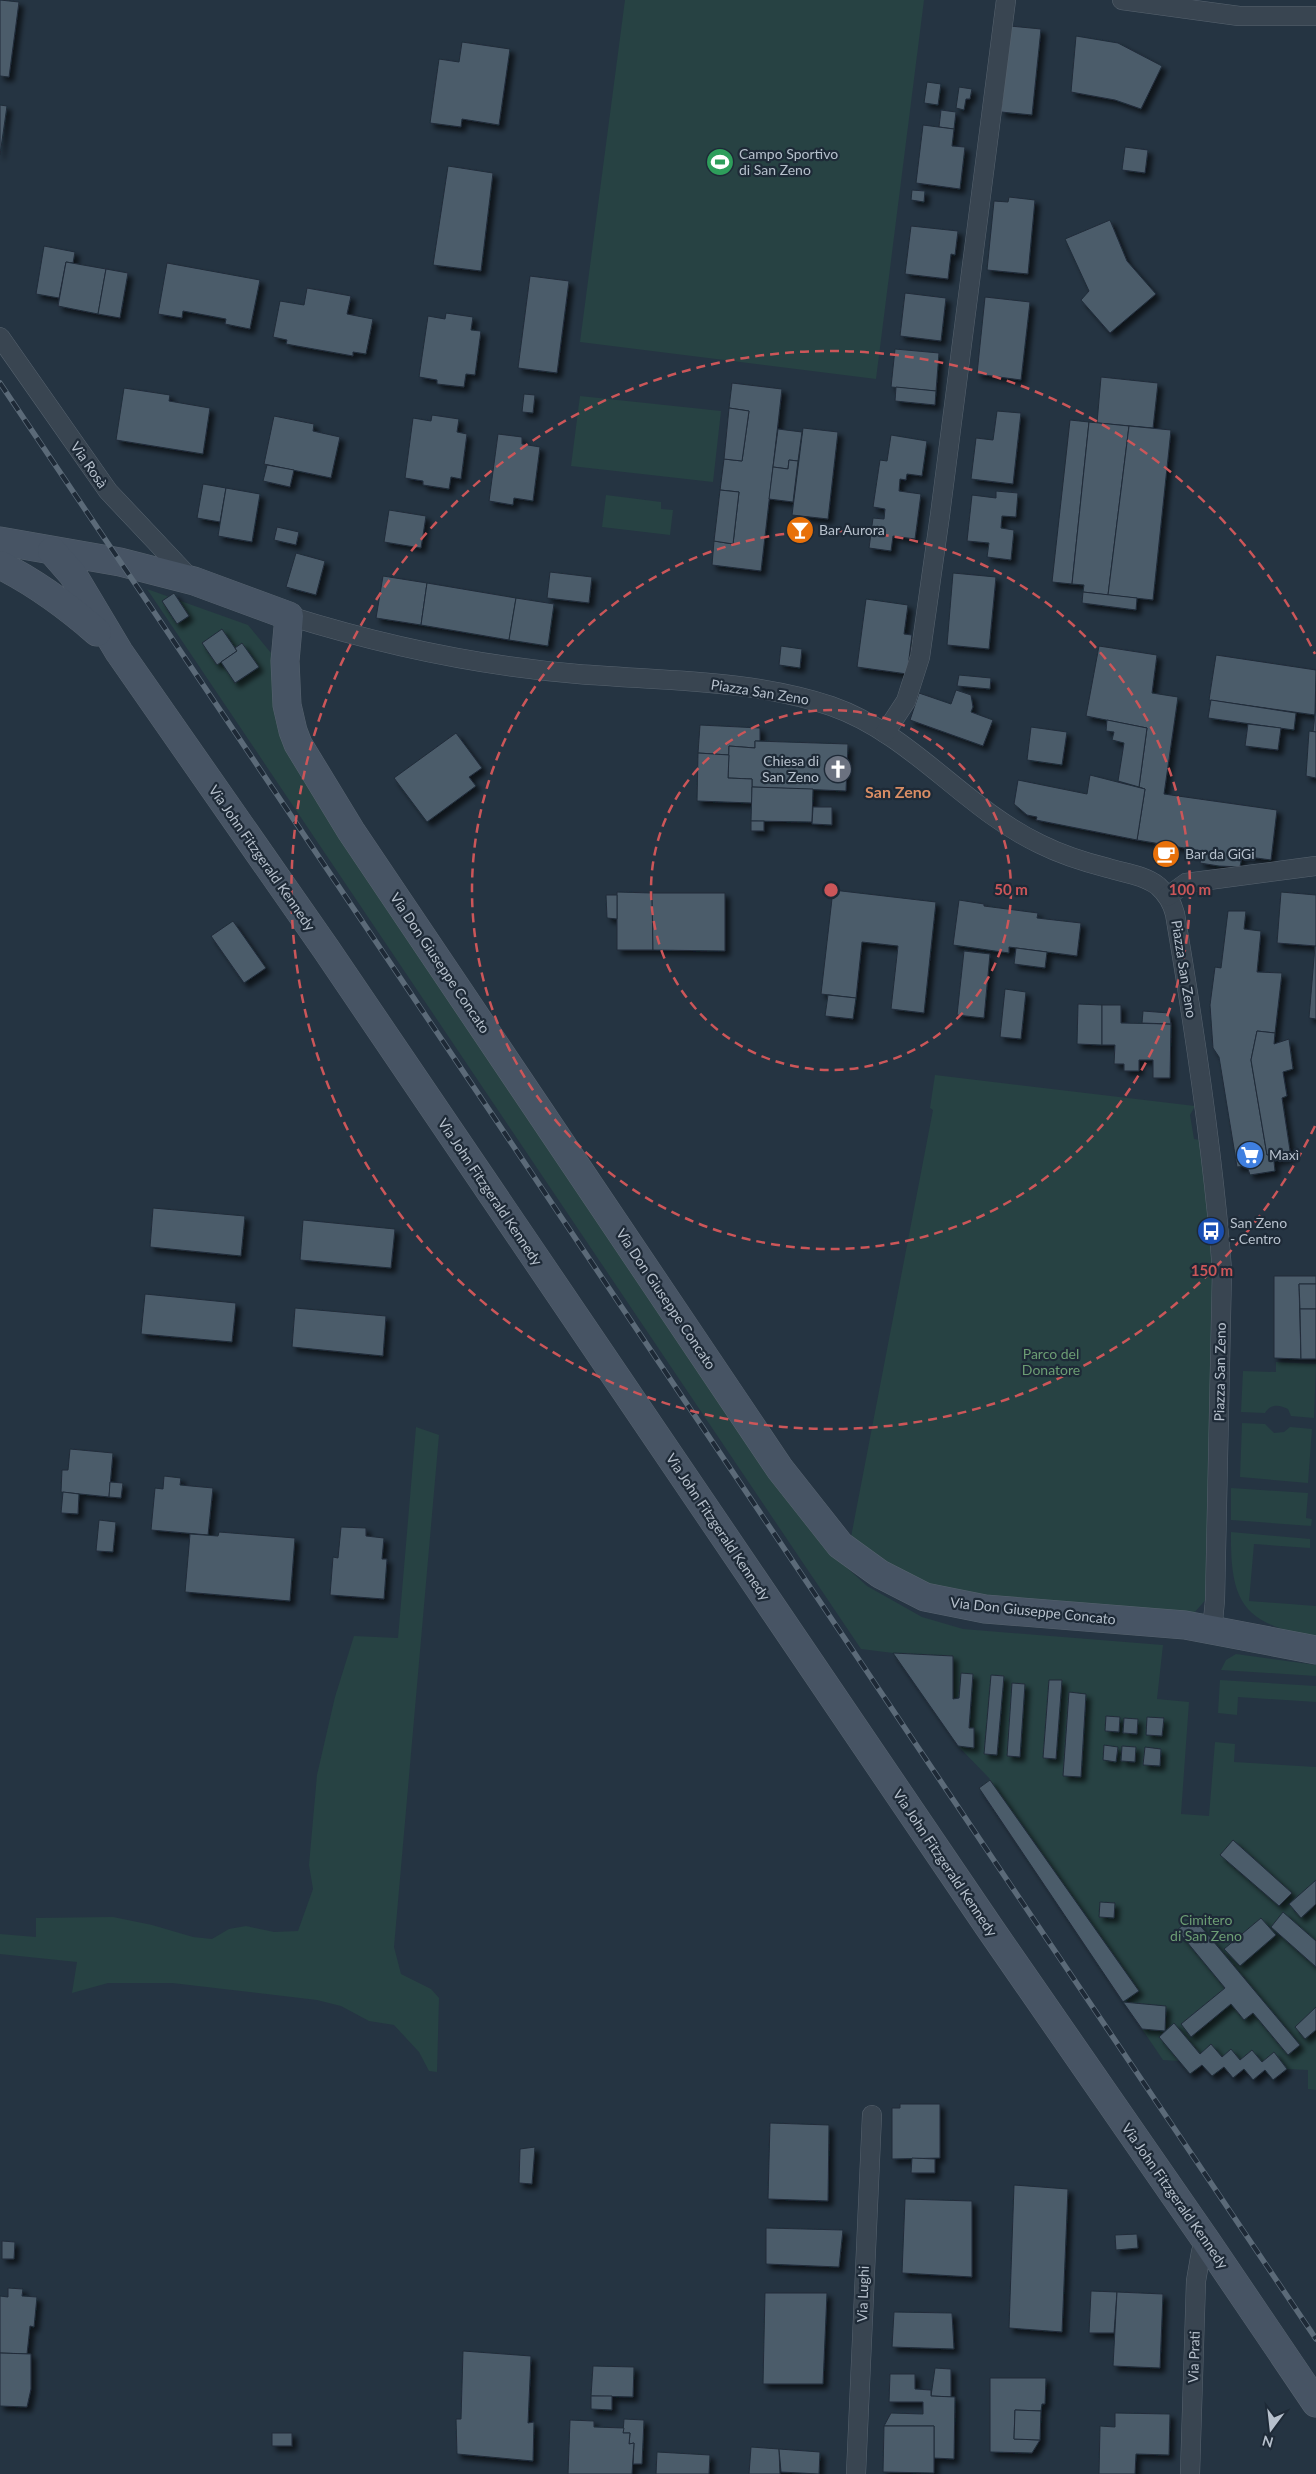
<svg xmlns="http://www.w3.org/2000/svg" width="1316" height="2474" font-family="Lato,sans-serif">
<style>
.green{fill:#274243}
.building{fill:#4b5b6b;stroke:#202c39;filter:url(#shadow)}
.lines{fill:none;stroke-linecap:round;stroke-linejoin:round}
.street-casing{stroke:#57636f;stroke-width:20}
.secondary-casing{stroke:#57636f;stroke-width:29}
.street{stroke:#394551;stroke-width:19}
.secondary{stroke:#475464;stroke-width:28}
.rail-casing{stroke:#5b6a78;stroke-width:5.5}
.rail{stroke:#1e2a37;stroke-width:4;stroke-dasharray:11;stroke-linecap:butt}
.ring{fill:none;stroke:#cc5659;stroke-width:2.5;stroke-dasharray:9 6}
.labels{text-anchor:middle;stroke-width:4.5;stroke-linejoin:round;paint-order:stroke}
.poi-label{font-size:14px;fill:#b6c0cc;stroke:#1e2a37;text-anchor:start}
.street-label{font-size:14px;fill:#b6c0cc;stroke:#1e2a37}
.park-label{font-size:14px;fill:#6c9d74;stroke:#1e2a37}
.quarter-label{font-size:16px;font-weight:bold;fill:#d98d64;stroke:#1e2a37}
.centre{fill:#cc5659;stroke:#1e2a37;stroke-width:2.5}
.ring-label{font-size:15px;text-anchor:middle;font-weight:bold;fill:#cc5659;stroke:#1e2a37;stroke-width:4.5;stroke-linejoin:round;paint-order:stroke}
</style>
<defs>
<filter id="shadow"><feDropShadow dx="4.5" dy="4.5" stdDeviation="2.5" flood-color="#0009"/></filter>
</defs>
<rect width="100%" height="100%" fill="#253442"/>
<g class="green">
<polygon points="625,0 924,0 876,379 580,342"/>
<polygon points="580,396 721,411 713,482 571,466"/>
<polygon points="606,495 661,502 661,509 673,510 670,535 602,527"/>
<polygon points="147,589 248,625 271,653 273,660 273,688 725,1407 805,1523 823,1546 867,1586 922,1617 963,1629 1163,1645 1157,1699 1189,1702 1181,1814 1209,1816 1215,1742 1235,1744 1234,1762 1316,1767 1316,2090 1308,2089 1308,2070 1287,2069 1273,2080 1265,2070 1253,2080 1244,2069 1233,2078 1224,2067 1212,2076 1202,2065 1190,2074 1179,2061 1163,2060 979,1788 990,1779 958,1746 893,1653 861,1649"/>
<polygon points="935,1075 1195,1106 1190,1115 1194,1139 1200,1140 1214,1275 1209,1596 1194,1613 979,1598 927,1586 869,1555 851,1537 933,1110 930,1108"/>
<path d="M 1276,1362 L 1316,1364 L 1314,1418 L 1291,1416 L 1288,1409 C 1279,1404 1270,1404 1265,1413 L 1241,1412 L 1243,1371 L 1276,1372 Z"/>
<polygon points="1242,1423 1265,1424 1274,1433 1284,1432 1290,1427 1312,1429 1308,1483 1240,1477"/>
<polygon points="416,1427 439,1435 394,1947 401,1974 431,1989 439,1998 437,2072 429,2071 419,2052 394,2025 369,2021 341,2006 317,2000 172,1983 108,1983 72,1993 77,1962 0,1954 0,1934 36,1937 36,1918 113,1917 152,1925 193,1937 212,1939 229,1929 246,1926 274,1932 298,1931 313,1889 309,1865 317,1775 335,1697 354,1636 398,1638"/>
<polygon points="1231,1488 1308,1493 1306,1518 1312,1519 1311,1526 1231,1520"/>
<path d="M 1231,1532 L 1310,1539 L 1310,1548 L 1254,1544 L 1249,1601 L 1316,1606 L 1316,1637 C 1244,1624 1230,1604 1231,1532 Z"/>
<polygon points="1236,1654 1316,1665 1316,1676 1221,1670 1226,1660"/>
<polygon points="1220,1680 1316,1686 1316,1702 1238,1697 1237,1715 1218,1713"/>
</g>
<g class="building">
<polygon points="0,0 19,2 9,77 0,76"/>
<polygon points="1010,26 1041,29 1032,115 1001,112"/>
<polygon points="1076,36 1118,43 1162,66 1141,109 1115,100 1071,92"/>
<polygon points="462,42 510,49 499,125 462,119 461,127 430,123 439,59 459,62"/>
<polygon points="927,82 941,84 938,105 924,103"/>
<polygon points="959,87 972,89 970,99 966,99 964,110 956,108"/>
<polygon points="0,105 7,106 0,155"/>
<polygon points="941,110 956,112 954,129 939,127"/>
<polygon points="923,125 954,129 952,146 965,147 960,189 916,183"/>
<polygon points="1125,147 1148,150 1145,173 1122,170"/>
<polygon points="448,166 493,173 481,271 433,265"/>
<polygon points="912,190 925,191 924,202 911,200"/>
<polygon points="1009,197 1035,200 1028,274 987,270 994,201 1008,202"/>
<polygon points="1110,220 1127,261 1156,294 1110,333 1081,300 1089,291 1065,239"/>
<polygon points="911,226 958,231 955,255 951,254 948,279 905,274"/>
<polygon points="44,246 75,252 73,263 66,262 59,298 36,294"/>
<polygon points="66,262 106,269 98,314 58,306"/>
<polygon points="167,263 260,280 250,329 225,324 226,319 183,311 182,318 158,314"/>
<polygon points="106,269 128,273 120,318 98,314"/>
<polygon points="530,276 569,281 557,373 518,368"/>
<polygon points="307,288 351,296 347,314 373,319 366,354 353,352 353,356 286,344 287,340 273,337 280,301 304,305"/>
<polygon points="905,293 946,298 941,341 900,336"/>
<polygon points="985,297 1030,302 1021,380 977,374"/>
<polygon points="446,313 473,317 471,330 481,331 475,375 466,374 464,387 437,384 437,380 419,377 428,316 445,319"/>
<polygon points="895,349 939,353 936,391 891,387"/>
<polygon points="1101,377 1158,383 1153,428 1097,423"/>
<polygon points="732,383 782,389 761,571 712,565 714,541 733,544 739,492 720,490 724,459 742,461 749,411 729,408"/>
<polygon points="896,387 936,391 935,405 895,401"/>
<polygon points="124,388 170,395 169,401 210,408 203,454 116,440"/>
<polygon points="524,394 535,395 533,413 522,412"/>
<polygon points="729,408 749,411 742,461 724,459"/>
<polygon points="997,411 1021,413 1013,484 971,479 976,438 993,440"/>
<polygon points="432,415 459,419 457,432 467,434 461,479 451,477 449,489 423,485 423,481 405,478 413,418 431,421"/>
<polygon points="274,416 314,424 313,431 340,437 331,478 264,464"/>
<polygon points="1070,420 1089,422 1072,584 1052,582"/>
<polygon points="1089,422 1129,426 1108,595 1083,592 1084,585 1072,584"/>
<polygon points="1129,426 1171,430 1153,600 1108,595"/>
<polygon points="803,428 838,432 828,519 792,515"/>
<polygon points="778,429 802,432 798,461 789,460 788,469 773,467"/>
<polygon points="498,434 522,437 522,444 540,447 533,501 514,498 513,505 489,501"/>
<polygon points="891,435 927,441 922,476 907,474 906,480 900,479 899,491 921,494 915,539 893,536 891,551 869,548 873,518 884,519 885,509 873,507 880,460 887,461"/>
<polygon points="789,460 798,461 793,502 769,499 773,467 788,469"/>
<polygon points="267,465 294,470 290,487 263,481"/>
<polygon points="203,484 226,488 220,522 197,518"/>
<polygon points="226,488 260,494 252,542 218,536"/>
<polygon points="720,490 739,492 733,544 714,541"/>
<polygon points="996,491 1018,493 1016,517 1002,516 1001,528 1014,530 1011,560 987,557 989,543 967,541 972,495 996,498"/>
<polygon points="389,510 426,516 421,548 384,542"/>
<polygon points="277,527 299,532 296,545 274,540"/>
<polygon points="296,553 325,561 316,595 286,587"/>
<polygon points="550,572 592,577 589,603 547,598"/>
<polygon points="953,573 996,577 989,649 947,645"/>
<polygon points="383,576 427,583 421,625 376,618"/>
<polygon points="427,583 516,598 509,640 421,625"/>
<polygon points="1083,592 1137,598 1136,610 1082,603"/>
<polygon points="174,593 189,616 177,624 162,601"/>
<polygon points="516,598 554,604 548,646 509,640"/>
<polygon points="866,599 908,605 904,634 912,635 907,674 857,667"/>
<polygon points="222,629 237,651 217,665 202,643"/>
<polygon points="242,643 259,667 235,683 221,662 237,651 235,648"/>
<polygon points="781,646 802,649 800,668 779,665"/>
<polygon points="1099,646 1157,655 1152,693 1178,697 1164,794 1277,810 1271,860 1242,856 1240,867 1219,866 1200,863 1202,851 1137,840 1145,789 1139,787 1147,728 1086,716"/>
<polygon points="1216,655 1316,670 1315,715 1209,700"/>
<polygon points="959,675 991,678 990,689 957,686"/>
<polygon points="956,690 971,695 973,707 971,712 993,720 983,746 910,720 919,693 951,704"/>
<polygon points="1211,700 1296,713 1294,730 1208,718"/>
<polygon points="1316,706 1316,732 1313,732"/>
<polygon points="1107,720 1147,728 1139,787 1118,781 1124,743 1112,740 1114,732 1106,731"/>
<polygon points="1248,724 1281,728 1278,750 1245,746"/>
<polygon points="700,725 760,728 760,741 755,741 755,748 729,746 729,755 698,753"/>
<polygon points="1031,727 1067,732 1062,765 1027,760"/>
<polygon points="1309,731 1316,732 1316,778 1306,776"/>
<polygon points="456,733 482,768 469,777 476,786 427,822 394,778"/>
<polygon points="755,741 848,744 846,791 752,787 752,779 728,778 729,746 755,748"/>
<polygon points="698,753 729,755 728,778 752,779 752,803 697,801"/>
<polygon points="1090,775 1145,789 1137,840 1036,820 1037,817 1027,815 1014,804 1018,780 1087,794"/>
<polygon points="752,787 813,789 812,822 751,821"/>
<polygon points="813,807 832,807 832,825 812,824"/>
<rect x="751" y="821" width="13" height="10"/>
<polygon points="833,890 936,902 924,1013 891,1009 898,946 862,942 856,998 821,994"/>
<polygon points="617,892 652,893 653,950 617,950"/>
<polygon points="1281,892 1316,895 1316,946 1277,943"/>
<polygon points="652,893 725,893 725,951 653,950"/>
<polygon points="606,895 617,895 617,919 607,918"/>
<polygon points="959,900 984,904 984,906 1038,913 1037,918 1081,923 1077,956 1009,947 1009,953 953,945"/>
<polygon points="1228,911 1246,911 1244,929 1261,931 1257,972 1282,973 1275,1033 1257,1031 1251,1060 1267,1155 1273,1153 1275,1171 1250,1175 1247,1166 1237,1167 1219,1057 1213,1048 1210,1005 1215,967 1221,968"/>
<polygon points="233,921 266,968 244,983 211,936"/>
<polygon points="1315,946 1316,946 1316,1019 1309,1018"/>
<polygon points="1016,948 1047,952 1045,968 1014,964"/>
<polygon points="964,951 990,954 984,1018 957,1015"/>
<polygon points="1005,989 1026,992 1021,1039 1000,1037"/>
<polygon points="828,995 856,998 853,1019 825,1016"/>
<polygon points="1078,1004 1102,1005 1102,1045 1077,1044"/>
<polygon points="1102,1005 1121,1005 1121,1023 1171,1024 1170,1078 1153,1078 1153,1060 1139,1060 1139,1071 1124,1071 1124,1064 1114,1064 1115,1045 1102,1045"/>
<polygon points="1143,1011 1169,1013 1171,1024 1142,1023"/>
<polygon points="1257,1031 1275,1033 1274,1044 1289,1039 1293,1069 1283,1072 1287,1096 1282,1098 1291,1157 1275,1161 1273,1153 1267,1155 1251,1060"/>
<polygon points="153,1208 245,1216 241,1256 150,1247"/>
<polygon points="303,1220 395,1229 391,1268 300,1260"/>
<polygon points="1274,1276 1316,1276 1316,1284 1299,1284 1301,1359 1274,1358"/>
<polygon points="1299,1284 1316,1284 1316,1309 1300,1309"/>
<polygon points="145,1294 236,1303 232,1342 141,1334"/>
<polygon points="295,1308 386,1316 383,1356 292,1347"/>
<polygon points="1300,1309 1316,1309 1316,1359 1301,1359"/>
<polygon points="70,1449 113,1453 109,1497 61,1492 62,1470 68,1470"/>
<polygon points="164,1476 181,1478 180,1485 213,1488 208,1535 151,1530 155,1488 163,1489"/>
<polygon points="110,1482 123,1483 121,1498 109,1497"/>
<polygon points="63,1492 79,1494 78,1514 61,1513"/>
<polygon points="99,1520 116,1522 113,1552 96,1551"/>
<polygon points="341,1527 366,1528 366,1536 384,1538 382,1559 387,1559 384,1599 330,1595 333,1557 338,1558"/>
<polygon points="219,1532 295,1538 290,1601 185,1592 190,1534 218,1536"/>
<polygon points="893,1653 953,1656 953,1699 959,1698 961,1673 973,1674 969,1728 974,1728 974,1748 958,1746"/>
<polygon points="991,1675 1004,1676 997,1755 984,1754"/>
<polygon points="1049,1680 1062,1680 1056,1759 1043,1758"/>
<polygon points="1012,1683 1025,1684 1020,1757 1007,1756"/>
<polygon points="1069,1692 1086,1694 1081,1777 1063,1776"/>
<polygon points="1106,1716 1120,1717 1119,1732 1105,1731"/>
<polygon points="1147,1717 1164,1718 1162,1736 1146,1735"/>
<polygon points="1124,1718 1138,1719 1137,1734 1123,1733"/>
<polygon points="1104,1745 1118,1747 1116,1762 1103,1760"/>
<polygon points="1122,1746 1136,1747 1135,1762 1121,1761"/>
<polygon points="1145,1747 1161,1749 1160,1766 1143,1765"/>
<polygon points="990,1780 1139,1991 1123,2002 979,1788"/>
<polygon points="1233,1840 1292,1893 1279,1906 1220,1855"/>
<polygon points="1316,1880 1316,1904 1301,1918 1289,1904"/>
<polygon points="1100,1902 1115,1903 1114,1918 1099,1917"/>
<polygon points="1283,1912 1316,1941 1316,1967 1271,1927"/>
<polygon points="1193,1917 1300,2045 1288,2055 1253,2013 1244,2020 1231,2004 1191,2037 1181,2024 1225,1988 1177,1930"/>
<polygon points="1261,1918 1276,1935 1240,1966 1224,1949"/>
<polygon points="1123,2002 1166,2006 1165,2031 1142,2029"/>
<polygon points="1316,2007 1316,2030 1305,2039 1295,2027"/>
<polygon points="1174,2023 1200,2054 1211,2044 1222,2057 1231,2049 1240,2060 1252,2050 1262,2062 1274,2052 1287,2069 1273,2080 1265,2070 1253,2080 1244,2069 1233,2078 1224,2067 1212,2076 1202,2065 1190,2074 1159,2037"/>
<polygon points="900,2104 940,2104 940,2158 892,2159 892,2108 900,2108"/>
<polygon points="770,2123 829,2125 828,2201 768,2199"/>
<polygon points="535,2147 532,2184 519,2183 520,2149"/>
<polygon points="912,2158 935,2159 935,2173 911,2173"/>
<polygon points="1014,2185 1068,2189 1062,2332 1009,2328"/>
<polygon points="905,2199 972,2201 972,2277 902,2273"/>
<polygon points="766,2228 843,2230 839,2267 766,2264"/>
<polygon points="1137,2234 1138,2248 1116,2250 1115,2235"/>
<polygon points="2,2241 15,2242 14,2259 2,2259"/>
<polygon points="8,2288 23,2289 22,2296 37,2297 34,2327 30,2326 27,2354 0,2353 0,2296 8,2297"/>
<polygon points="1091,2291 1117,2292 1114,2333 1089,2333"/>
<polygon points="1117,2292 1163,2294 1160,2368 1113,2366"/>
<polygon points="765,2293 827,2293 823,2384 763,2384"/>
<polygon points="894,2312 952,2313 954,2349 892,2347"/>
<polygon points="463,2351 531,2356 528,2423 534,2422 533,2461 457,2454 456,2419 461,2419"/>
<polygon points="0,2353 31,2354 31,2389 27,2407 0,2406"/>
<polygon points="593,2366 634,2367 633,2397 591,2396"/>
<polygon points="935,2368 951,2369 951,2397 931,2396"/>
<polygon points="890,2374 915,2374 915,2389 931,2390 931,2396 955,2397 954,2459 934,2458 934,2426 884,2426 891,2413 923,2414 923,2402 889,2402"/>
<polygon points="990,2378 1046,2378 1045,2404 1042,2404 1041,2411 1015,2410 1014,2439 1040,2440 1032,2453 990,2452"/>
<polygon points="591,2396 612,2396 612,2410 591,2409"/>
<polygon points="1015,2410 1041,2411 1040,2440 1014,2439"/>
<polygon points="1115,2413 1170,2414 1169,2455 1136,2454 1135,2474 1099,2474 1100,2426 1115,2427"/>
<polygon points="624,2419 644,2420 642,2464 633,2464 634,2443 629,2444 630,2433 623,2433"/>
<polygon points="570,2420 594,2421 594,2427 624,2428 623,2433 630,2433 629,2444 634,2443 632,2474 568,2474"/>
<polygon points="884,2426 934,2426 934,2473 883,2472"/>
<rect x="272" y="2433" width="20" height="13"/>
<polygon points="751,2447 779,2449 780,2474 749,2474"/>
<polygon points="779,2449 820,2452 819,2474 781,2472"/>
<polygon points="657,2452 710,2455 709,2474 656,2474"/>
</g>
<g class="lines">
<g class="street-casing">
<g id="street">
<polyline points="1122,0 1239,16 1316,16"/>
<polyline points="0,337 108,491 191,579"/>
<path d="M 289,616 C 382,645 480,666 578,674 C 662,681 750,679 831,706 C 912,734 964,808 1040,844 C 1062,855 1084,862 1108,868 C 1124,873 1144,875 1158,886 C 1167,894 1172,902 1175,914 C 1195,1032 1213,1151 1222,1270 L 1215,1600 L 1212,1631"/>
<polyline points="885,733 906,701 920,657 940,515 1006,0"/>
<polyline points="1168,896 1186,883 1316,866"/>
<polyline points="856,2474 872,2115"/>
<polyline points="1190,2474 1196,2281 1201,2252 1207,2242"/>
</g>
</g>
<g class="secondary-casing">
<g id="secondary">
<polyline points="0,541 120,562 194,581 289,616 285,661 287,705 293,731 298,744 351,831 780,1469 840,1545 880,1574 925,1597 985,1609 1185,1625 1316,1650"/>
<polyline points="52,551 73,575 119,652 326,949 989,1927 1207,2242 1316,2403"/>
<path d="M 0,565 C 36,583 66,605 97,632"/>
</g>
</g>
<use href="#street" class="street"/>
<use href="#secondary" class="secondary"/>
<g class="rail-casing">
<polyline id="rail" points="0,383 1316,2339"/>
</g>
<use href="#rail" class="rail"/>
</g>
<g class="ring">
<circle cx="831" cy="890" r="180"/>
<circle cx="831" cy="890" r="359"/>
<path d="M1315 1126A539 539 0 1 1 1315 654"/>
</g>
<defs>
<g id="stadium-disc" transform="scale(1.4375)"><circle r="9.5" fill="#2e9e5b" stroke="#1e2a37"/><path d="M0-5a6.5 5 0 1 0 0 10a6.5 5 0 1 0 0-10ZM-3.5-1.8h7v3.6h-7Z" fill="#fff"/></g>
<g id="bar-disc" transform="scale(1.4375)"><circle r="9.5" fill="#e8710a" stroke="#1e2a37"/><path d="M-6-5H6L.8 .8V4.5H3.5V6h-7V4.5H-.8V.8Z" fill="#fff"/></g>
<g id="church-disc" transform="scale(1.4375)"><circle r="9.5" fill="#6b7280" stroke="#1e2a37"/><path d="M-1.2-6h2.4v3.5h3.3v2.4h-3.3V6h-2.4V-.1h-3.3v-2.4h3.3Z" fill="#fff"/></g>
<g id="cafe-disc" transform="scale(1.4375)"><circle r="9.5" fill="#e8710a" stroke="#1e2a37"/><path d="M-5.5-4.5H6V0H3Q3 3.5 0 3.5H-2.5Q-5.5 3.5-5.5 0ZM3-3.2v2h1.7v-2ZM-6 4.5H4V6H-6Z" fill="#fff"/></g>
<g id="supermarket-disc" transform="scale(1.4375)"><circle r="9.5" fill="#3f7fe0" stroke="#1e2a37"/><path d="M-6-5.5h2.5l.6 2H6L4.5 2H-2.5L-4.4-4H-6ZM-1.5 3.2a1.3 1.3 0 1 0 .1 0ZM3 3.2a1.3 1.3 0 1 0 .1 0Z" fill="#fff"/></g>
<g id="bus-disc" transform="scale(1.4375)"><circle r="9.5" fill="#1a4fb4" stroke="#1e2a37"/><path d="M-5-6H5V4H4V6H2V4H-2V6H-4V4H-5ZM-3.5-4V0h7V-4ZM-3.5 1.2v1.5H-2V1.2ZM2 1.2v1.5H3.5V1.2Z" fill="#fff"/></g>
</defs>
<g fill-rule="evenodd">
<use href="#stadium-disc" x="720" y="162"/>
<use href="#bar-disc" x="800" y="530"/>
<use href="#church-disc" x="838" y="769"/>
<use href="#cafe-disc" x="1166" y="854"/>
<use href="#supermarket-disc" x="1250" y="1155"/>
<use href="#bus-disc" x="1211" y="1231"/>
</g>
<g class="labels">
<g class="poi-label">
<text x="739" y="159">Campo Sportivo<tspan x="739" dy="16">di San Zeno</tspan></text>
<text x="819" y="535">Bar Aurora</text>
<text x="819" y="766" text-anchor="end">Chiesa di<tspan x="819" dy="16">San Zeno</tspan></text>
<text x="1185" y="859">Bar da GiGi</text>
<text x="1269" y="1160">Maxì</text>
<text x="1230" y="1228">San Zeno<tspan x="1230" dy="16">- Centro</tspan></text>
</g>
<g class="street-label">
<text transform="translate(89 465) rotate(55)" y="5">Via Rosà</text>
<text transform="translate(760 692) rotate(9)" y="5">Piazza San Zeno</text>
<text transform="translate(262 858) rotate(55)" y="5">Via John Fitzgerald Kennedy</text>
<text transform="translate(440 963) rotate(56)" y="5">Via Don Giuseppe Concato</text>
<text transform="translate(1184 969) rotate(81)" y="5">Piazza San Zeno</text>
<text transform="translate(490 1192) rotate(56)" y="5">Via John Fitzgerald Kennedy</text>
<text transform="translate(666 1299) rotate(56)" y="5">Via Don Giuseppe Concato</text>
<text transform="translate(1220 1372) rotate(-89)" y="5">Piazza San Zeno</text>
<text transform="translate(718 1527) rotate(56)" y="5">Via John Fitzgerald Kennedy</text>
<text transform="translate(1033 1611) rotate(6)" y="5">Via Don Giuseppe Concato</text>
<text transform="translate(945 1863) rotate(56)" y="5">Via John Fitzgerald Kennedy</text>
<text transform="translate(1175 2196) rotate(55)" y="5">Via John Fitzgerald Kennedy</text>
<text transform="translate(863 2294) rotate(-88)" y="5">Via Lughi</text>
<text transform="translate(1194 2357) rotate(-88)" y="5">Via Prati</text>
</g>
<g class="park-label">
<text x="1051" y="1359">Parco del<tspan x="1051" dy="16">Donatore</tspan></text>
<text x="1206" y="1925">Cimitero<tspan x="1206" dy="16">di San Zeno</tspan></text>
</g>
<g class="quarter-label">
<text x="898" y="798">San Zeno</text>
</g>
</g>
<circle cx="831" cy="890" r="8" class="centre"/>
<g class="ring-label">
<text x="1011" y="895">50 m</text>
<text x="1190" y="895">100 m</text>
<text x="1212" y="1276">150 m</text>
</g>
<g transform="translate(1271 2429) rotate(195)" stroke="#1e2a37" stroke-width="4" paint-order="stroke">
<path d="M0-4L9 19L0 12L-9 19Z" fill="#b6c0cc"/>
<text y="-8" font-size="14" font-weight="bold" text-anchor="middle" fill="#b6c0cc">N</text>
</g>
</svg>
